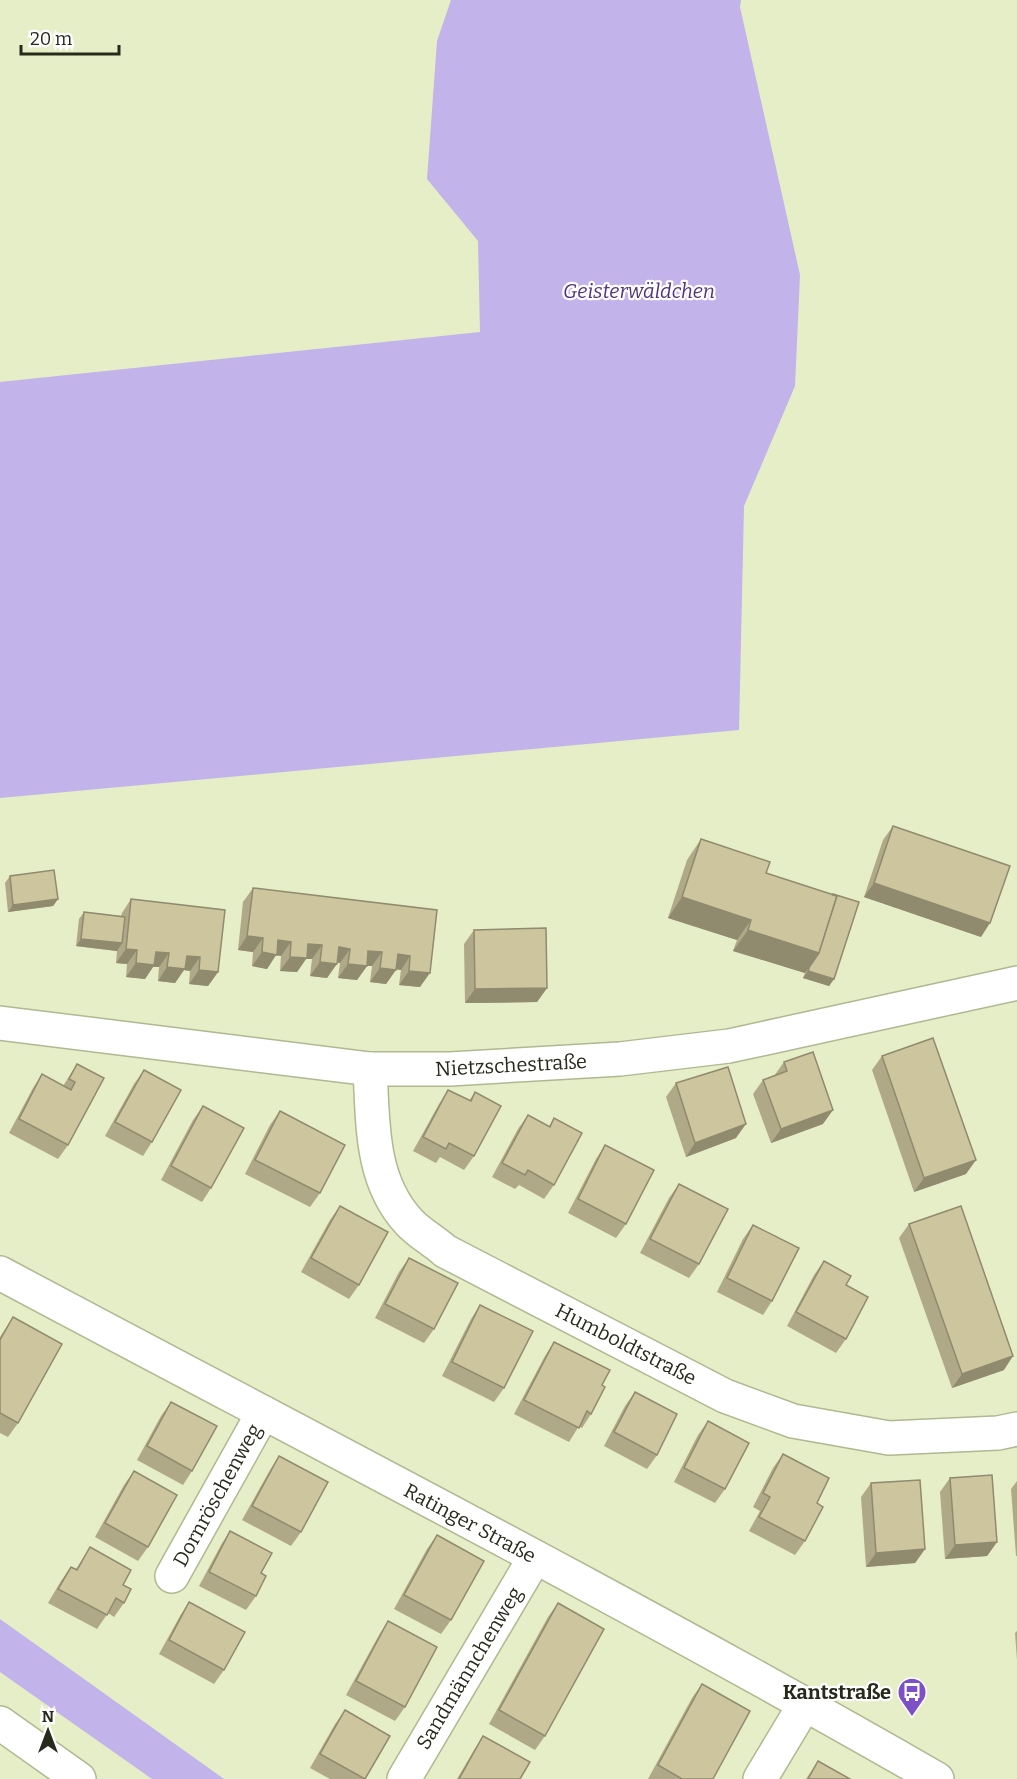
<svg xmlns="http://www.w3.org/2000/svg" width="1017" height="1779" font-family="Bitter,serif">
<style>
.green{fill:#c2b3ea}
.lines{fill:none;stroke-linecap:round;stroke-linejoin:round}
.street-casing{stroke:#b0b892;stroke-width:36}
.secondary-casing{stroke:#b0b892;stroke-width:36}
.street{stroke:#fff;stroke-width:33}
.secondary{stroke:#fff;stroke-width:33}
.wall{fill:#b0a987}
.shaded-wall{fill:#908a6e}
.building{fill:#cdc59d;stroke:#908a6e;stroke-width:1.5}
.labels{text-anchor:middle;stroke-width:4.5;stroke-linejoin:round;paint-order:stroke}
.park-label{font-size:20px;font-style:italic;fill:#50357e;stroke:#fff}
.street-label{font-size:20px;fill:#272a1b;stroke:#fff}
.poi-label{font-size:20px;font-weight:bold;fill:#272a1b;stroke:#fff;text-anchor:end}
</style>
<rect width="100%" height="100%" fill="#e5eec6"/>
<g class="green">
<polygon points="451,0 741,0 740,7 800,275 795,386 744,506 739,730 0,798 0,382 480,332 478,241 427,179 437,41"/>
<polygon points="0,1619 224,1779 152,1779 0,1672"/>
</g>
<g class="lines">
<g class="street-casing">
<g id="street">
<polyline points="0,1023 370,1069 450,1069 620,1059 729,1046 1017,983"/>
<path d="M 370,1069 C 373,1122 370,1180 409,1222 C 419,1233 434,1241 445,1251 L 725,1396 L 793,1421 L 889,1438 L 998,1433 L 1017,1429"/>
<path d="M 0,1273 C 313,1440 629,1602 937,1779"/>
<polyline points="172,1576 263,1413"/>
<polyline points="404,1779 535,1557"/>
<polyline points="760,1779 805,1704"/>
</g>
</g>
<g class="secondary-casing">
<polyline id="secondary" points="0,1723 79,1779"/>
</g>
<use href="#street" class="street"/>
<use href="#secondary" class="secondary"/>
</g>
<g class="wall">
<polygon points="893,826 981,937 864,897 883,840"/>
<polygon points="701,839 766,873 834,979 829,986 803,978 805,973 733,951 737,940 668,918 687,860"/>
<polygon points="10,876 58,899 53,906 8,912 5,883"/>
<polygon points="253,888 437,910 420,987 399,985 401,970 396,969 386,984 370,982 372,966 367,966 357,980 338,978 340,963 337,962 327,978 310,976 312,959 306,959 297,972 280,971 281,956 276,955 267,969 252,966 253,952 238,950 243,902"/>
<polygon points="131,899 218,972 208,986 189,984 190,971 184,970 175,983 158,981 159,967 153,967 145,979 126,977 127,964 116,963 117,951 76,946 79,919 84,912 121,916 122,913"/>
<polygon points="474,930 547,988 537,1002 465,1003 464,944"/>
<polygon points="882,1056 966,1174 914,1192 872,1070"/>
<polygon points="784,1062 823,1124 771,1143 753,1094 763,1080 774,1076"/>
<polygon points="77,1064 68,1145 58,1159 9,1133 33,1088 42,1074 63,1086"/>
<polygon points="144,1070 152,1142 143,1156 105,1136 134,1084"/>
<polygon points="676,1083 736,1138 686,1157 666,1097"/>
<polygon points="448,1090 469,1101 475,1092 474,1156 464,1170 440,1157 436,1163 413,1151 439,1104"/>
<polygon points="203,1106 211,1188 202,1202 161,1180 193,1120"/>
<polygon points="280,1111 320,1193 310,1207 245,1174 270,1125"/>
<polygon points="528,1115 549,1126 554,1118 554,1185 544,1199 519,1185 515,1189 492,1177 518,1129"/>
<polygon points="605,1145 626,1224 616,1238 568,1213 596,1159"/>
<polygon points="679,1184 699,1264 689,1278 640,1253 669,1198"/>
<polygon points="340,1206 359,1285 349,1299 301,1272 330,1220"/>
<polygon points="909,1224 1004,1370 952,1388 899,1238"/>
<polygon points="753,1225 772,1301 763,1315 717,1292 743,1239"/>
<polygon points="409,1258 434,1329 424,1343 375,1318 399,1272"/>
<polygon points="824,1261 846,1285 846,1339 836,1353 787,1326 814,1275"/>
<polygon points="480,1305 504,1388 494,1402 442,1376 471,1319"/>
<polygon points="13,1317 18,1423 8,1437 0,1433 0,1337"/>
<polygon points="554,1342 602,1385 591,1414 582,1428 579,1426 569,1442 514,1414 545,1356"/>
<polygon points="635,1392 657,1455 647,1469 604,1446 625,1406"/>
<polygon points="171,1402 192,1471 183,1485 137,1460 161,1416"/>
<polygon points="708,1421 725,1489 715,1503 674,1482 698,1435"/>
<polygon points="783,1454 817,1503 805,1541 795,1555 749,1531 760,1511 753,1507 773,1468"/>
<polygon points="279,1456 301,1532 291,1546 242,1520 270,1470"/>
<polygon points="134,1471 148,1547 138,1561 95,1537 124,1485"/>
<polygon points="950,1478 997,1542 987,1556 945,1559 940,1492"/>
<polygon points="1017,1481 1017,1556 1016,1556 1011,1489"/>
<polygon points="871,1483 925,1549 915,1563 866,1567 861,1497"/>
<polygon points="230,1531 261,1573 256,1596 246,1610 199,1586 221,1545"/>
<polygon points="437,1535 451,1620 441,1634 394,1609 427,1549"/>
<polygon points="90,1547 123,1585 124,1603 114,1617 108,1613 97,1629 48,1603 61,1581 71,1567 76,1569"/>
<polygon points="189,1602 224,1670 214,1684 159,1654 180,1616"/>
<polygon points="558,1603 545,1736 535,1750 489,1724 548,1617"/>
<polygon points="388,1621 405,1707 395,1721 346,1695 379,1635"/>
<polygon points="1017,1631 1017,1660 1015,1633"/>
<polygon points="702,1684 713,1779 648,1779 692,1698"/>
<polygon points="345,1710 365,1779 330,1779 310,1768 335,1724"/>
<polygon points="483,1736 520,1779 457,1779 474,1750"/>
<polygon points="818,1761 850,1779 806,1779"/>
</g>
<g class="shaded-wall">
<polygon points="874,883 990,923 981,937 864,897"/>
<polygon points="682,897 751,920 737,940 668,918"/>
<polygon points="58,899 53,906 8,912 13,905"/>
<polygon points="748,930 819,953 805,973 733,951"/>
<polygon points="247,936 263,938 253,952 238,950"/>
<polygon points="81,939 122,943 117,951 76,946"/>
<polygon points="278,940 291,942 281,956 276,955 267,969 252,966 262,952"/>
<polygon points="308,944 322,945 312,959 306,959 297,972 280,971 290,957"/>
<polygon points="339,947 350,949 340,963 329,961"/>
<polygon points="126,949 137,950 127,964 116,963"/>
<polygon points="368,951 382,952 372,966 359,965"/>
<polygon points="156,952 169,953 159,967 153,967 145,979 126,977 136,963"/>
<polygon points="398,954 410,956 401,970 388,968"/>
<polygon points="187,956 200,957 190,971 184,970 175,983 158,981 167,967"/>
<polygon points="320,962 337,964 327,978 310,976"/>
<polygon points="348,964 367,966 357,980 338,978"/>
<polygon points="380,968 396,970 386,984 370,982"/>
<polygon points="199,970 218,972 208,986 189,984"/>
<polygon points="409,971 430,973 420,987 399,985"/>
<polygon points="808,971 834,979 829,986 803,978"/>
<polygon points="547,988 537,1002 465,1003 475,989"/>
<polygon points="833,1110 823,1124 771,1143 781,1129"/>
<polygon points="746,1124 736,1138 686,1157 695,1143"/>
<polygon points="976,1160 966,1174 914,1192 924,1178"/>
<polygon points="1013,1356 1004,1370 952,1388 962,1374"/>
<polygon points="997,1542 987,1556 945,1559 955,1545"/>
<polygon points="925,1549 915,1563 866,1567 876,1553"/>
</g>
<g class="building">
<polygon points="893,826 1010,866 990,923 874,883"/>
<polygon points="701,839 770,862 766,873 837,896 819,953 748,930 751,920 682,897"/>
<polygon points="54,870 58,899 13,905 10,876"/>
<polygon points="253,888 437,910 430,973 409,971 410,956 398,954 396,970 380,968 382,952 368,951 367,966 348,964 350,949 339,947 337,964 320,962 322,945 308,944 307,958 290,957 291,942 278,940 277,955 262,952 263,938 247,936"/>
<polygon points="833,894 859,902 834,979 808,971 810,966 819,953 837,896 833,895"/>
<polygon points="131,899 225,910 218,972 199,970 200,957 187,956 185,969 167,967 169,953 156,952 154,965 136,963 137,950 126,949"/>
<polygon points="84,912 125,917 122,943 81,939"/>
<polygon points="546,928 547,988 475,989 474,930"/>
<polygon points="933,1038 976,1160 924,1178 882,1056"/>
<polygon points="813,1052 833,1110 781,1129 763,1080 787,1071 784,1062"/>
<polygon points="77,1064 104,1078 68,1145 19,1119 42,1074 71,1090 75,1082 69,1079"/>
<polygon points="728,1067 746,1124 695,1143 676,1083"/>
<polygon points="144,1070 181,1090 152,1142 115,1122"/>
<polygon points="448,1090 471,1101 475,1092 501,1106 474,1156 449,1143 446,1149 423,1137"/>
<polygon points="203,1106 244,1128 211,1188 171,1166"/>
<polygon points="280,1111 345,1145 320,1193 255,1160"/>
<polygon points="528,1115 550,1127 554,1118 582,1133 554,1185 528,1170 525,1175 502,1163"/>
<polygon points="605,1145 654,1170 626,1224 578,1199"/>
<polygon points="679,1184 728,1209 699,1264 650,1239"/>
<polygon points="340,1206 388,1232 359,1285 311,1258"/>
<polygon points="961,1206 1013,1356 962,1374 909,1224"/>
<polygon points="753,1225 799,1248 772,1301 727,1278"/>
<polygon points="409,1258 458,1283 434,1329 385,1304"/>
<polygon points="824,1261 851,1276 846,1285 868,1297 846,1339 796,1312"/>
<polygon points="480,1305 533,1331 504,1388 452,1362"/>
<polygon points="13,1317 62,1344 18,1423 0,1413 0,1340"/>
<polygon points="554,1342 610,1370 602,1385 605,1387 591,1414 587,1411 579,1428 524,1400"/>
<polygon points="635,1392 677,1414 657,1455 614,1432"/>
<polygon points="171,1402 217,1426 192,1471 147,1446"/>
<polygon points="708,1421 749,1443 725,1489 684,1468"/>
<polygon points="783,1454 829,1478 817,1503 823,1507 805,1541 759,1517 770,1497 763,1493"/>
<polygon points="279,1456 328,1482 301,1532 252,1506"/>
<polygon points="134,1471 177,1495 148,1547 105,1523"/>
<polygon points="992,1475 997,1542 955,1545 950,1478"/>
<polygon points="920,1480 925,1549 876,1553 871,1483"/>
<polygon points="230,1531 272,1553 261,1573 266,1576 256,1596 209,1572"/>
<polygon points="437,1535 484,1561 451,1620 404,1595"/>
<polygon points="90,1547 131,1570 123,1585 131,1589 124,1603 116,1598 107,1615 58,1589 71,1567 77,1570"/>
<polygon points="189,1602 245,1632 224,1670 169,1640"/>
<polygon points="558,1603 604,1629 545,1736 499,1710"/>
<polygon points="388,1621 437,1647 405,1707 356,1681"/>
<polygon points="702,1684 750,1711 713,1779 682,1779 658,1765"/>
<polygon points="345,1710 390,1736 365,1779 320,1754"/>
<polygon points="483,1736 530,1762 520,1779 459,1779"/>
<polygon points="818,1761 850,1779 808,1779"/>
</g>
<defs>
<g id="bus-pin" transform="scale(1.5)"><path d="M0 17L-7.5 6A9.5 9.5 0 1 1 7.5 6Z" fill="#7e50c8" stroke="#fff"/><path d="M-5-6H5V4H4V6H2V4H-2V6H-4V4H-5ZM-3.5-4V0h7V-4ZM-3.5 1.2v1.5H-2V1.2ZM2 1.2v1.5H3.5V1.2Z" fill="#fff"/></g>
</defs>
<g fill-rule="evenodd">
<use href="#bus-pin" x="912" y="1692"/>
</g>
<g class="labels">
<g class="park-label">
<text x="639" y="298">Geisterwäldchen</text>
</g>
<g class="street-label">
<text transform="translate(511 1065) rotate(-3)" y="7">Nietzschestraße</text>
<text transform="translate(626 1344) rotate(27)" y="7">Humboldtstraße</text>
<text transform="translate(217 1495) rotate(-61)" y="7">Dornröschenweg</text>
<text transform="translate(470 1523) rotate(28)" y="7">Ratinger Straße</text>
<text transform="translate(469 1668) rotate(-59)" y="7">Sandmännchenweg</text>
</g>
<g class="poi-label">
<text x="891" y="1699">Kantstraße</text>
</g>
</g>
<g transform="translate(48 1731)" stroke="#ffffff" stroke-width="4.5" paint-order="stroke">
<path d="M0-4.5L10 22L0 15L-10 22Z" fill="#272a1b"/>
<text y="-9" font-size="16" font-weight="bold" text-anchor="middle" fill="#272a1b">N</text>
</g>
<path d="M21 45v9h98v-9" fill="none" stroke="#272a1b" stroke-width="3"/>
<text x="30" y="45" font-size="18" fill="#272a1b" stroke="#ffffff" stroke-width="4.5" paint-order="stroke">20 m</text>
</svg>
